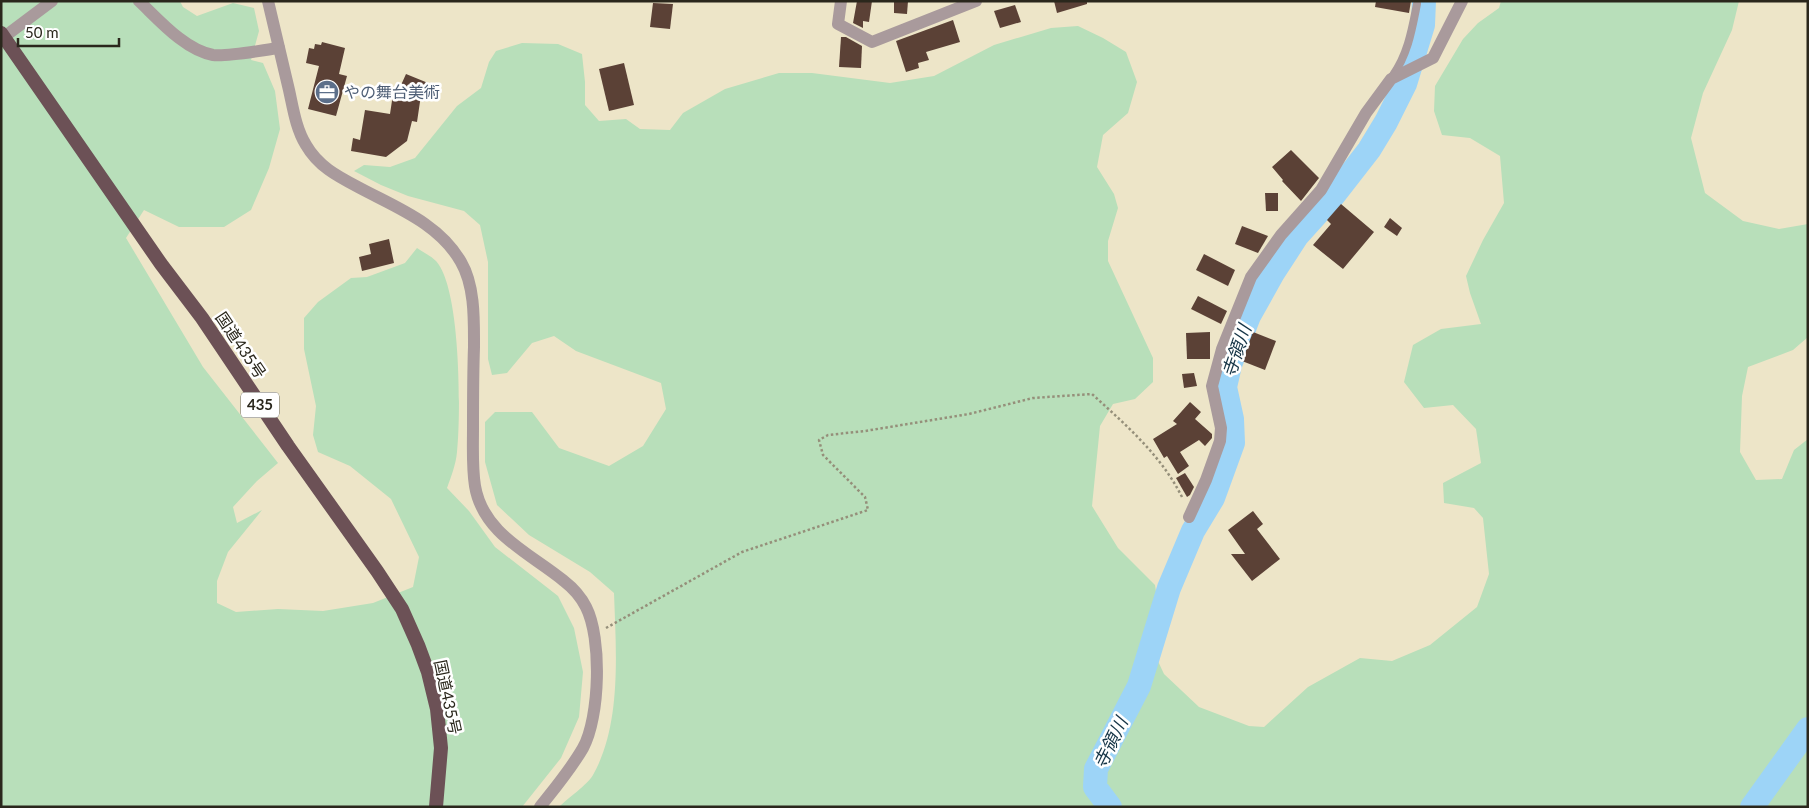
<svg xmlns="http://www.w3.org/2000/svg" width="1809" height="808" font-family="Lato,'Noto Sans JP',sans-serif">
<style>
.green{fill:#b8dfba}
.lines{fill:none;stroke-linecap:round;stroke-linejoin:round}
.river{stroke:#9dd4f7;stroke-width:24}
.building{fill:#5b4136}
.path{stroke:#958f7a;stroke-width:2.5;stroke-dasharray:2.5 2.5;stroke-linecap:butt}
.service{stroke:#a99a9c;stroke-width:8}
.minor{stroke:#a99a9c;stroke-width:12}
.tertiary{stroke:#a99a9c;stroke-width:12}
.trunk{stroke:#6c5156;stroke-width:14}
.labels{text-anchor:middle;stroke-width:5;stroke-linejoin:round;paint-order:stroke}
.shield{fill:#fff;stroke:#6a6860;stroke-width:1}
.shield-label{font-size:15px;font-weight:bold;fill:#2a271c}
.service-label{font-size:16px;fill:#4e5e75;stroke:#fff;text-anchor:start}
.street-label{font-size:16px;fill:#2a271c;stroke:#fff}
.water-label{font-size:18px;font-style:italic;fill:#153446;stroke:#fff}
</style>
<rect width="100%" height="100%" fill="#ede5c8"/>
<g class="green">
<path d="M 1,1 L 180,1 L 183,7 L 197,16 L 233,3 L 254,8 L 259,31 L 251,60 L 263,63 L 275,91 L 280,129 L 269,168 L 251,210 L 224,227 L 179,227 L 144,210 L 126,238 L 203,367 L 278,463 L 257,481 L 233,507 L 237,523 L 262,510 L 228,552 L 217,581 L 217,603 L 236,612 L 278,609 L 323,611 L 373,603 L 413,587 L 419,557 L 391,499 L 350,466 L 318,452 L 313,435 L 316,406 L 304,349 L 304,318 L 318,302 L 351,278 L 367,277 L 405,263 L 417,248 C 423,252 431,256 436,261 C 461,288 461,413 457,452 C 456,464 451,477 447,488 L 469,511 L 495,547 L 558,596 L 574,628 L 583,672 L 579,717 L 561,758 L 522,807 L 1,807 Z"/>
<path d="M 1501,1 L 1739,1 L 1732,30 L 1703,93 L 1691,138 L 1705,193 L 1743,221 L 1779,229 L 1808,224 L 1808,337 L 1793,350 L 1748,367 L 1742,396 L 1740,452 L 1756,480 L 1782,479 L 1794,450 L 1808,439 L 1808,807 L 559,807 C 568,798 587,785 593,775 C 622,724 616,651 614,593 L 590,572 L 529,535 L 497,505 L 485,462 L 485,422 L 495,412 L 532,412 L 559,448 L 609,466 L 643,446 L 666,409 L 661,383 L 576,351 L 554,336 L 532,343 L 507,373 L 492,375 L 488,359 L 488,262 L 480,225 L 464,211 L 408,196 L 381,185 L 354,171 L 364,165 L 390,167 L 415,158 L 457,106 L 481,88 L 489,62 L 496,51 L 522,43 L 558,44 L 582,54 L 585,82 L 585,105 L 599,121 L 626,119 L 640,129 L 670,130 L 683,113 L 725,89 L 779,73 L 812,73 L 890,83 L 934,76 L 994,45 L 1051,28 L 1078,26 L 1103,38 L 1126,52 L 1137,82 L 1128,113 L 1103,135 L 1097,167 L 1114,194 L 1118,208 L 1108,241 L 1108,261 L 1153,358 L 1153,382 L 1135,399 L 1113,404 L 1100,426 L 1092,506 L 1118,548 L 1155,585 L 1158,604 L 1149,642 L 1164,674 L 1199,707 L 1249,726 L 1264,727 L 1308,687 L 1360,658 L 1392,661 L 1430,645 L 1477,607 L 1489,574 L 1483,518 L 1474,508 L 1444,503 L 1443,483 L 1481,463 L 1476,429 L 1453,405 L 1424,408 L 1404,382 L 1413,345 L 1441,329 L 1481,324 L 1470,293 L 1466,276 L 1483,240 L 1504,203 L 1500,156 L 1470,138 L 1442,135 L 1434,111 L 1435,86 L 1463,39 L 1478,23 L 1499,8 Z"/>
</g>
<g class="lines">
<g class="river">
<polyline points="1110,807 1095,787 1096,769 1139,686 1169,588 1193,531 1213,498 1233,443 1232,419 1225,387 1230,365 1249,316 1273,273 1297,236 1334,195 1369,150 1386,122 1405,84 1423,25 1424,1"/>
<polyline points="1752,807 1808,729"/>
</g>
</g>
<g class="building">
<polygon points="857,1 872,1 869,22 863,21 863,28 853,23"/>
<polygon points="894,1 908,1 907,14 894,13"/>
<polygon points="1054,1 1087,1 1087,4 1057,13"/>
<polygon points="1376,1 1411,1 1409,13 1375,7"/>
<polygon points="653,3 673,4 670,29 650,27"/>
<polygon points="1015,5 1021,22 1000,28 994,11"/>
<polygon points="953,20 960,42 926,52 929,60 918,63 919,68 906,72 896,41"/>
<polygon points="841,37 846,37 862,46 861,68 839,67"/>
<polygon points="322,42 345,48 339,74 347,76 336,116 308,109 319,66 306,63 309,48 314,49 315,44 321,45"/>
<polygon points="624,63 634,105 609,111 599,69"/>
<polygon points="406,74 433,85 428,98 421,95 417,122 412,121 407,141 386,157 351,151 353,138 360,140 365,110 390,114 393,94 397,94"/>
<polygon points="1291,150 1319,178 1301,201 1282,181 1283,180 1272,167"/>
<polygon points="1265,193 1278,193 1278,211 1266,211"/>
<polygon points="1341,204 1374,232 1343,269 1313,245 1331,224 1327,220"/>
<polygon points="1390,218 1402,228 1397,236 1384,227"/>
<polygon points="1242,226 1268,236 1258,253 1235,244"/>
<polygon points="389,239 394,263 362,271 359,257 371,254 369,244"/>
<polygon points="1204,254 1235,270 1228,286 1196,270"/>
<polygon points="1198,296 1227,311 1221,324 1191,309"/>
<polygon points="1210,332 1210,359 1187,359 1186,333"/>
<polygon points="1253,332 1276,341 1265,370 1242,361"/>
<polygon points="1194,373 1197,386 1184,388 1182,374"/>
<polygon points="1190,402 1201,412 1195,419 1212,434 1212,438 1205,446 1199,440 1180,452 1189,466 1178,474 1167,456 1164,458 1153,439 1177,424 1173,421"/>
<polygon points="1185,473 1194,487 1190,495 1187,497 1176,478"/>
<polygon points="1253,511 1263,524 1257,529 1280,559 1252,581 1231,554 1245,554 1228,530"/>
</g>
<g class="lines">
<path class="path" d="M 606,628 L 742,552 L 868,510 L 865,497 L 823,455 L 819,440 L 828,435 L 865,431 L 969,414 L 1033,398 L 1092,394 C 1127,426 1162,456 1183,499"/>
<path class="service" d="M 1393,75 C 1408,54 1412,29 1417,4"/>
<g class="minor">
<path d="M 139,1 C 159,20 185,50 213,55 C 227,57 263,50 279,48"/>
<polyline points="841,1 838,24 872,42 976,1"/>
<polyline points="4,37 52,1"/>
<polyline points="1189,517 1206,480 1220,441 1221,428 1212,386 1222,349 1251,277 1281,235 1321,190 1366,113 1391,79 1433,58 1462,1"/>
</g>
<path class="tertiary" d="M 268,1 C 275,31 282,61 289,90 C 293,108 296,129 306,145 C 318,166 337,176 358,187 C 395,207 439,223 461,262 C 475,286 474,320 474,347 C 473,374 473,401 473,428 C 473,447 472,468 475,486 C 483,534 530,553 564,581 C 573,588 581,597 586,607 C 602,638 600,717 583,748 C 571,769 555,788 540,807"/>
<polyline class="trunk" points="1,33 161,264 202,318 288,446 377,571 402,609 418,645 428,672 437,709 441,748 436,807"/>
</g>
<defs>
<g id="office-disc" transform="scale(1.25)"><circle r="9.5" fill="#5c6f8a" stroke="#fff"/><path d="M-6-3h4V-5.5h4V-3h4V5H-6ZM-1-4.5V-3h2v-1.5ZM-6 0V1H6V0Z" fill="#fff"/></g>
</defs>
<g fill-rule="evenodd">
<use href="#office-disc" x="327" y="92"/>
</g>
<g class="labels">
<rect class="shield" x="241" y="392.5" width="38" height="25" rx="4"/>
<g class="shield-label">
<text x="260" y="410">435</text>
</g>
<g class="service-label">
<text x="344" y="98">やの舞台美術</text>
</g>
<g class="street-label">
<text transform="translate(241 345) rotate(56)" y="6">国道435号</text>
<text transform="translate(448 697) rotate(78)" y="6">国道435号</text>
</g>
<g class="water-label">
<text transform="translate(1237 351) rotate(-71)" y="6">寺領川</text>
<text transform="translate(1111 743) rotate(-64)" y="6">寺領川</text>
</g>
</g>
<rect width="1809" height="808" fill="none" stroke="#2a271c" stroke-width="5"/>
<path d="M18 38v8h101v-8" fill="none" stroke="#2a271c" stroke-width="2.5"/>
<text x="25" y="38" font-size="15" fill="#2a271c" stroke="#ffffff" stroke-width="4" paint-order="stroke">50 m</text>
</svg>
